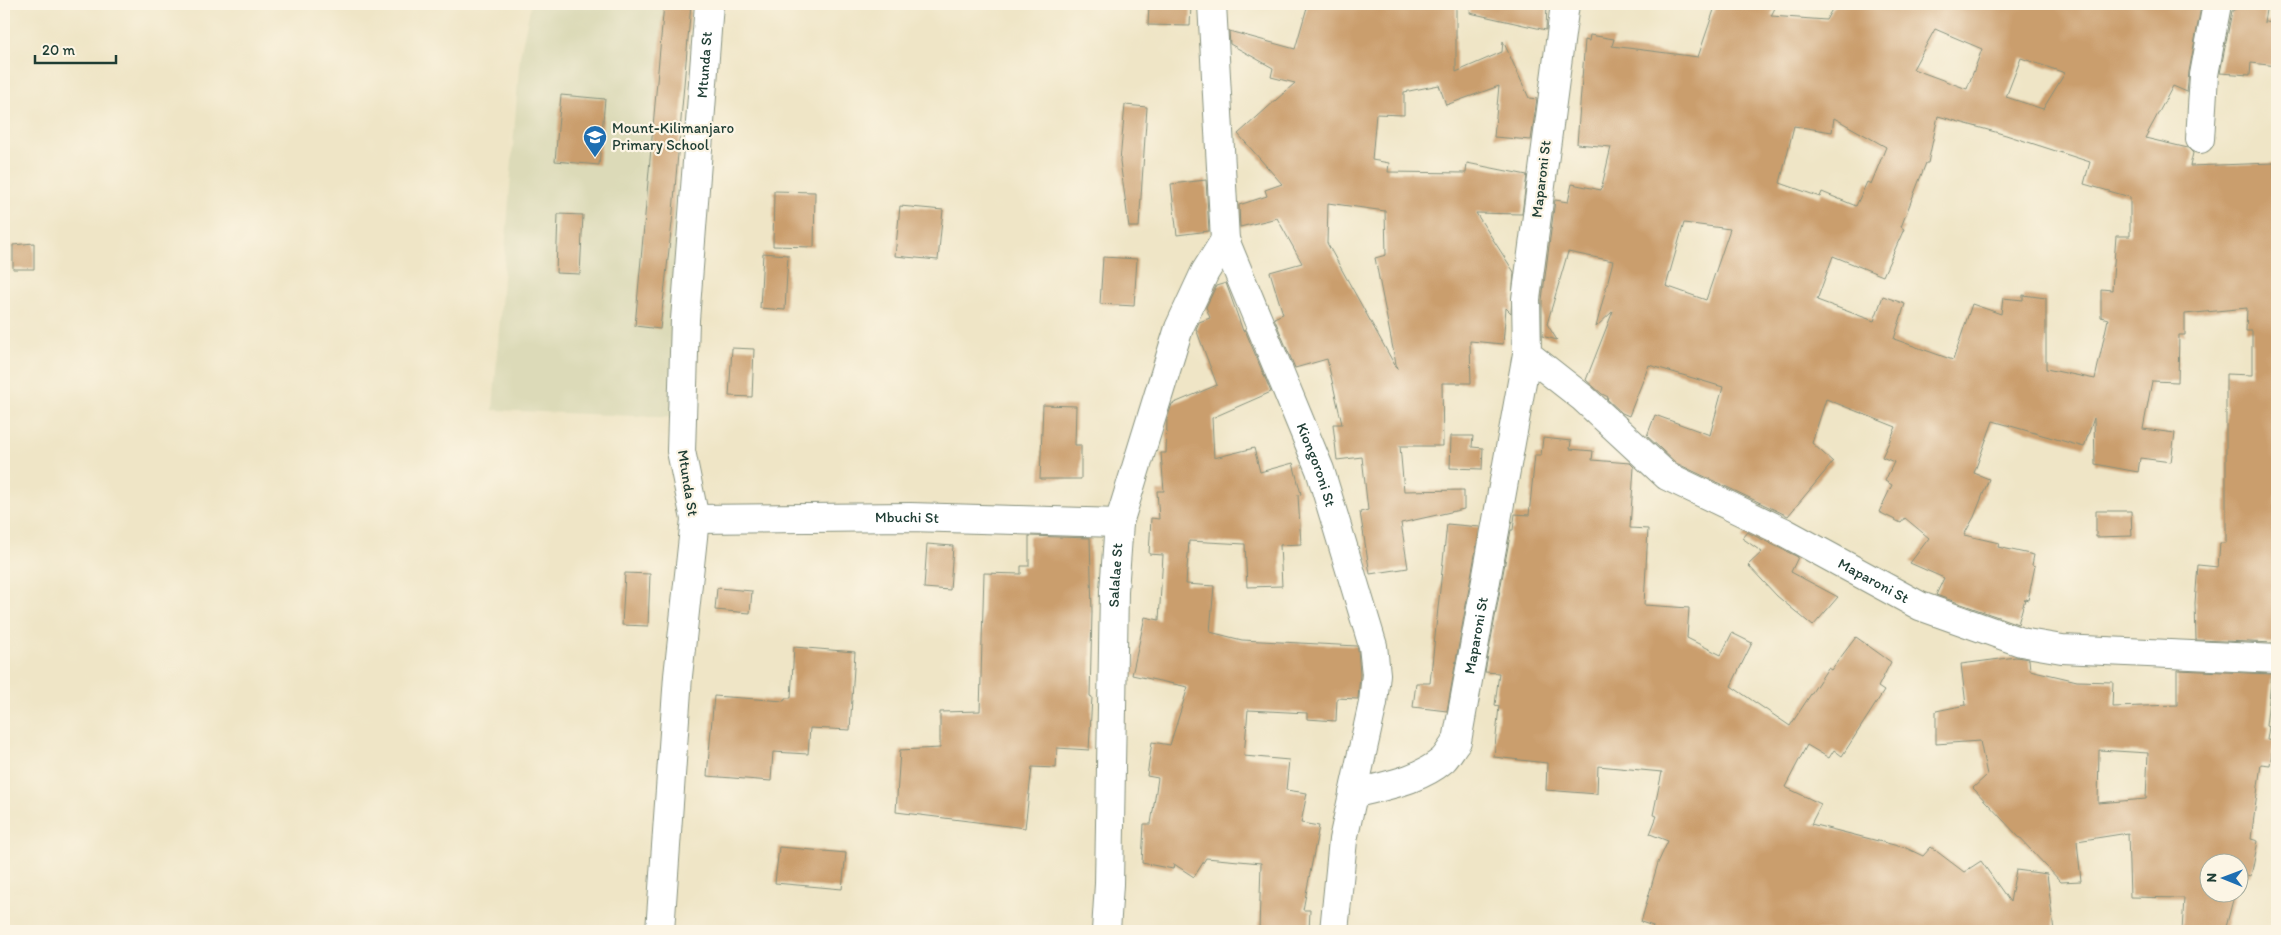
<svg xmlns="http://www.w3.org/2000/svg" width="2281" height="935" font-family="Itim,sans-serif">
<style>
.built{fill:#dcdab8}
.building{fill:#ca9e6d;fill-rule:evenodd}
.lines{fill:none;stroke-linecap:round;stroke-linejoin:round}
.minor-casing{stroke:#87917d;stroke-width:30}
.minor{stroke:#fff;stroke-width:28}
.labels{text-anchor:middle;stroke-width:4.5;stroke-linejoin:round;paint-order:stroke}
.street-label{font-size:15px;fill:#1f3d34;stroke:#fcf5e5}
.poi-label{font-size:15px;fill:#1f3d34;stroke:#fcf5e5;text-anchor:start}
</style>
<rect width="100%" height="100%" fill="#fcf5e5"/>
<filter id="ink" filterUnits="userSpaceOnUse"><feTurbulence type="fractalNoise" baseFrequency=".02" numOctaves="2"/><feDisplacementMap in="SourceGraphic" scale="10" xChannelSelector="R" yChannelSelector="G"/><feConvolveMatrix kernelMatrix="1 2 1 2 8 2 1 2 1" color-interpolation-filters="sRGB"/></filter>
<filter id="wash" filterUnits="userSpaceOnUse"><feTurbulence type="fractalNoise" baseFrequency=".0096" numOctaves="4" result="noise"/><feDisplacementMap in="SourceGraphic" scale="20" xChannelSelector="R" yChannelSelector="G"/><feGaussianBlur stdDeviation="1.12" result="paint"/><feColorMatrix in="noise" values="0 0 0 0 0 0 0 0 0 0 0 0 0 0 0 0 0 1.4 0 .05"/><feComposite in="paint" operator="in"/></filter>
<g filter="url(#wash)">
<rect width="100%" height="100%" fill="#efe5c6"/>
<polygon class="built" points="531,4 675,4 680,418 493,410 520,55"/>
<g id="blocks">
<g class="building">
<polygon points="664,4 691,4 672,223 660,329 635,326"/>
<polygon points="1149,4 1191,4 1190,26 1148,25"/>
<path d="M 1308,4 L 1456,4 L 1456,72 L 1502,52 L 1503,41 L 1529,98 L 1537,99 L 1531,140 L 1494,137 L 1499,86 L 1446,105 L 1439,85 L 1404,92 L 1404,115 L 1376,114 L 1372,160 L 1389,163 L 1388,172 L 1466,173 L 1467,163 L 1527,175 L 1522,214 L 1476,213 L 1514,272 L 1511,313 L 1506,308 L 1503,344 L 1470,341 L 1471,383 L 1442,383 L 1443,446 L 1400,446 L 1404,491 L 1464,490 L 1464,509 L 1401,523 L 1408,568 L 1370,574 L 1360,512 L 1368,510 L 1362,457 L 1337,460 L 1333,424 L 1342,424 L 1327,359 L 1295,368 L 1274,318 L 1283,314 L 1270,272 L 1302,263 L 1277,218 L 1240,227 L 1239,205 L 1267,196 L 1265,190 L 1282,184 L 1238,134 L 1295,83 L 1271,77 L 1273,68 L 1230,44 L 1229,31 L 1295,49 ZM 1328,203 L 1385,211 L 1386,255 L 1375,258 L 1397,369 L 1327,243 Z"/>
<polygon points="1471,4 1547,4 1546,30 1470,13"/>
<path d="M 1716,4 L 1777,4 L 1771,16 L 1826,20 L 1835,4 L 2195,4 L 2201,7 L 2189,72 L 2187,92 L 2173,86 L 2145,138 L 2188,148 L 2193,153 L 2190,166 L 2274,163 L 2274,196 L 2277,196 L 2276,643 L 2196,640 L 2195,603 L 2198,565 L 2218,567 L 2220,543 L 2226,543 L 2226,374 L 2252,375 L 2252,331 L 2246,331 L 2247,308 L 2185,314 L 2185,335 L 2179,335 L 2178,382 L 2152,381 L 2143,429 L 2175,433 L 2171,462 L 2140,458 L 2138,472 L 2095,464 L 2094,418 L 2084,447 L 1993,421 L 1974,473 L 1989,479 L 1974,517 L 1964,535 L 1999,543 L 1998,547 L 2034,555 L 2032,565 L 2035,566 L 2028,600 L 2025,599 L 2018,624 L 1936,595 L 1944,578 L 1910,563 L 1929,538 L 1905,518 L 1901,523 L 1879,512 L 1892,485 L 1885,481 L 1894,462 L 1882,457 L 1896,427 L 1826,399 L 1812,443 L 1833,462 L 1788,516 L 1676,463 L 1647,436 L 1655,415 L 1710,435 L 1723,387 L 1649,365 L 1629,416 L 1622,413 L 1607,399 L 1608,397 L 1602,394 L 1586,380 L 1613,311 L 1596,327 L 1613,261 L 1568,252 L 1547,324 L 1557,340 L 1542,336 L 1542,300 L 1555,200 L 1568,202 L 1572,184 L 1601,190 L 1611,147 L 1577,144 L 1585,40 L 1589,41 L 1590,35 L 1614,39 L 1612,46 L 1698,57 ZM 1935,29 L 1982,49 L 1967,89 L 1913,69 ZM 2021,58 L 2065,73 L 2043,109 L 2006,97 ZM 1938,116 L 2006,135 L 2090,162 L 2084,184 L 2130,197 L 2130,236 L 2116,236 L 2112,290 L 2101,289 L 2101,317 L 2108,319 L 2095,379 L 2046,369 L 2046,298 L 2023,295 L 2023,300 L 2003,298 L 2001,314 L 1972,304 L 1953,360 L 1894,339 L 1905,304 L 1883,296 L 1874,321 L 1817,300 L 1833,256 L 1883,276 L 1904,229 L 1901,227 L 1926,163 L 1928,163 ZM 1834,118 L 1886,147 L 1871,184 L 1867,182 L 1856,206 L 1822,192 L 1820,197 L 1780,183 L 1794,126 L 1832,132 ZM 1684,223 L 1730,229 L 1706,300 L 1666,286 Z"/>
<polygon points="2245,4 2267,4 2264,22 2277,23 2277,66 2251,63 2250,75 2220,73 2232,11"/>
<polygon points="561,95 605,99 599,165 555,161"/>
<polygon points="1125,105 1147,107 1139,227 1129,227 1120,161"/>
<polygon points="1206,180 1209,231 1177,235 1171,184"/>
<polygon points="774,191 815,192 814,247 773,246"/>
<polygon points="900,206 943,210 938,260 895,256"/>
<polygon points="558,214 583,215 580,274 556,273"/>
<polygon points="34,243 34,269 13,269 13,245"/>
<polygon points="763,253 788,255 785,310 760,308"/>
<polygon points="1103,257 1137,259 1134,306 1100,304"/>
<polygon points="1226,283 1243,331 1245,330 1271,392 1212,418 1214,458 1254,448 1260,472 1293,463 1301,494 1298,495 1301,544 1280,545 1282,586 1247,587 1245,544 1189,541 1186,584 1214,586 1210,632 1242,640 1357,646 1358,649 1360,674 1358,699 1337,698 1336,721 1307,719 1307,713 1248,710 1244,756 1289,760 1286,790 1307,793 1301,823 1319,826 1303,910 1310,910 1309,931 1259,931 1261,863 1206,858 1194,877 1174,864 1173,869 1142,863 1144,824 1151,824 1158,778 1147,776 1152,742 1170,745 1188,687 1132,675 1145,617 1159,620 1163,555 1149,554 1151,518 1159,519 1157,491 1164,491 1161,453 1166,453 1167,419 1172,404 1217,385 1196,329 1199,322 1210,318 1206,307 1216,286"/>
<polygon points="732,348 754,349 752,397 729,396"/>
<polygon points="1043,405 1076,406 1075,445 1081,445 1081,479 1040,479"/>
<polygon points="1451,436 1473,436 1472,447 1483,448 1482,469 1450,468"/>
<polygon points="1543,438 1571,441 1570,449 1593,451 1592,460 1630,463 1634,467 1630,528 1648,529 1644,605 1689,608 1687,638 1721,655 1732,633 1752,643 1731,686 1790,726 1828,668 1831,670 1856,637 1891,662 1878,687 1884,691 1842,756 1834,750 1829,758 1807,745 1785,787 1821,804 1811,824 1906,848 1923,856 1931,847 1964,872 1981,861 2010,902 2016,870 2047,874 2054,931 1651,931 1653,926 1641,922 1658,863 1668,841 1650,834 1657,816 1653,815 1662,772 1598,766 1597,794 1546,790 1547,763 1494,757 1499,706 1495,705 1499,673 1485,672 1511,530 1513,530 1515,514 1529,515 1535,455 1541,455"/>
<polygon points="2096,511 2131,511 2132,536 2096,537"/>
<polygon points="1447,524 1480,527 1447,711 1413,707 1416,683 1430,683"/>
<polygon points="1747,532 1798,557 1791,572 1838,597 1813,626 1777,596 1748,565 1762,552 1742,538"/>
<polygon points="1029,536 1090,538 1092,612 1090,696 1092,697 1089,750 1057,748 1056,768 1032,767 1025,828 896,812 900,750 940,748 940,712 980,711 984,573 1021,574 1021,566 1029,566"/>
<polygon points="927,544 953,546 950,590 924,588"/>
<polygon points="625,573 650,574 648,626 622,625"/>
<polygon points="717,588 752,591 750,613 715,610"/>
<polygon points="794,647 855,652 850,730 810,728 808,754 773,752 771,781 707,776 714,696 784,701 785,698 791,698"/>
<path d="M 2016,657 L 2029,659 L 2030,670 L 2077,681 L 2113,682 L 2112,707 L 2177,705 L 2177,670 L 2272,674 L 2266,726 L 2269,727 L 2267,740 L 2274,741 L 2270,765 L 2261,764 L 2251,839 L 2258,841 L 2251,876 L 2240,874 L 2238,880 L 2238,862 L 2208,862 L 2208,892 L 2235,892 L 2225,931 L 2182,931 L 2184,898 L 2130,897 L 2128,833 L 2077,841 L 2081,881 L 2061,882 L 1973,788 L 1987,775 L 1980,741 L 1936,744 L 1936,711 L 1966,705 L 1961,664 ZM 2099,750 L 2148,753 L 2146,799 L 2098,803 Z"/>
<polygon points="779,847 846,853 842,889 775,883"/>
</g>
</g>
</g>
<g filter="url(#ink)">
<use href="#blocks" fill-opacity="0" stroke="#87917d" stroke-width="1"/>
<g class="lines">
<g class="minor-casing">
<g id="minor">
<path id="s1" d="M 1212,4 L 1225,240 L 1320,470 L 1373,646 L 1376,674 L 1373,703 L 1343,840 L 1334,931"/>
<path id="s2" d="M 1565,4 L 1526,299 L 1527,354 L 1583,398 L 1667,476 L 1784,532 L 1920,606 L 2021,642 L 2062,649 L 2277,659"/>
<polyline points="2200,139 2204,75 2217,4"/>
<path id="s3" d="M 695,519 L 910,517 L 1119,523"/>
<path id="s4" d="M 1353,794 C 1383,786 1419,781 1443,760 C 1448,755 1452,747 1457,741 L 1527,354"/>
<path id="s5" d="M 660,931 L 678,676 L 695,519 L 681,451 L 685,320 L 709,4"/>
<path id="s6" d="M 1106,931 L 1109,884 L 1114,591 L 1119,523 L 1179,328 L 1205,272 L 1225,240"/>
</g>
</g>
<use href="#minor" class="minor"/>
</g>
</g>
<defs>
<g id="school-pin" transform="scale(1.25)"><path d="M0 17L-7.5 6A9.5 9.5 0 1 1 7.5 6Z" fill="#1f6fb2" stroke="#fcf5e5"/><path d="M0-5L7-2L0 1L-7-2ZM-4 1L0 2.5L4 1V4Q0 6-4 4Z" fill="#fff"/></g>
</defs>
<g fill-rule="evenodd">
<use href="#school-pin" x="595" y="137"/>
</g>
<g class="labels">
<g class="street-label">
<text dy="5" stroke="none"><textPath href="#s5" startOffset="870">Mtunda St</textPath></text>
<text transform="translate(1541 179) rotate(-83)" y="5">Maparoni St</text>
<text dy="5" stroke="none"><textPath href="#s1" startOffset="479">Kiongoroni St</textPath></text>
<text transform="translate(688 483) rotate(81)" y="5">Mtunda St</text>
<text dy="5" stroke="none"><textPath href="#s3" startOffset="212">Mbuchi St</textPath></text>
<text dy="5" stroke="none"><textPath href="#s6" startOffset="356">Salalae St</textPath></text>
<text dy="5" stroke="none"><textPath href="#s2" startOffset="770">Maparoni St</textPath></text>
<text dy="5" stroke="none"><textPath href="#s4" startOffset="228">Maparoni St</textPath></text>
</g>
<g class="poi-label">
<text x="612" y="133">Mount-Kilimanjaro<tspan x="612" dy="17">Primary School</tspan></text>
</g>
</g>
<rect width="2281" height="935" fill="none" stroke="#fcf5e5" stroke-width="20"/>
<g transform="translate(2224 878) rotate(271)"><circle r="24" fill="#fcf5e5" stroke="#a4ab9e"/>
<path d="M0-4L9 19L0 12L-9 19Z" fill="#1f6fb2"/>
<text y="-8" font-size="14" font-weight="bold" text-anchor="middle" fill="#1f3d34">N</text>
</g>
<path d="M35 55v8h81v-8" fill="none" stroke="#1f3d34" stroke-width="2.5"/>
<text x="42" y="55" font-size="15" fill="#1f3d34" stroke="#fcf5e5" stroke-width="4" paint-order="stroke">20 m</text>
</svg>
